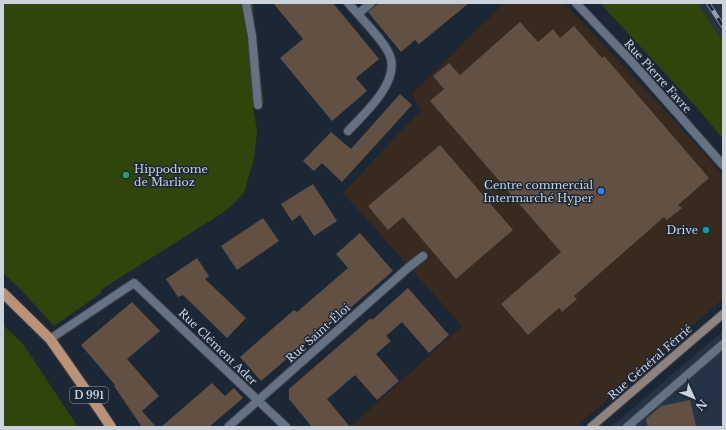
<svg xmlns="http://www.w3.org/2000/svg" width="726" height="430" font-family="'Libre Baskerville',serif">
<style>
.commercial{fill:#382a1e}
.built{fill:#243346}
.green{fill:#30450c}
.building{fill:#625143}
.lines{fill:none;stroke-linecap:round;stroke-linejoin:round}
.lane-casing{stroke:#39424f;stroke-width:10}
.street-casing{stroke:#39424f;stroke-width:10}
.secondary-casing{stroke:#39424f;stroke-width:10}
.primary-casing{stroke:#39424f;stroke-width:12}
.lane{stroke:#657284;stroke-width:8}
.street{stroke:#657284;stroke-width:8}
.secondary{stroke:#90827d;stroke-width:8}
.primary{stroke:#bc9277;stroke-width:10}
.rail-casing{stroke:#949ca7;stroke-width:4.5}
.rail{stroke:#1c2736;stroke-width:3;stroke-dasharray:9;stroke-linecap:butt}
.leisure-dot{fill:#2e9e5b;stroke:#1c2736;stroke-width:1.5}
.shop-dot{fill:#3f7fe0;stroke:#1c2736;stroke-width:1.5}
.culture-dot{fill:#0f9aa8;stroke:#1c2736;stroke-width:1.5}
.labels{text-anchor:middle;stroke-width:3;stroke-linejoin:round;paint-order:stroke}
.shield{fill:#1c2736;stroke:#979fab;stroke-width:1}
.shield-label{font-size:10px;font-weight:bold;fill:#ccd3dd}
.street-label{font-size:11px;fill:#ccd3dd;stroke:#1c2736}
.poi-label{font-size:11px;fill:#ccd3dd;stroke:#1c2736;text-anchor:end}
</style>
<rect width="100%" height="100%" fill="#1c2736"/>
<polygon class="commercial" points="504,3 564,3 665,110 723,175 723,299 576,427 350,427 462,326 343,193 421,110 412,94"/>
<g class="built">
<polygon points="698,3 723,3 723,41 706,15"/>
<polygon points="723,331 723,427 611,427"/>
</g>
<g class="green">
<polygon points="3,3 253,3 257,51 264,103 253,106 257,132 254,158 244,193 227,210 102,289 100,294 54,326 22,291 3,273"/>
<polygon points="600,3 698,3 723,41 723,139 699,110"/>
<polygon points="3,325 23,344 78,427 3,427"/>
</g>
<g class="building">
<polygon points="273,3 333,3 379,59 356,78 367,91 332,121 280,58 303,39"/>
<polygon points="379,3 469,3 419,44 415,40 401,52 368,12"/>
<polygon points="520,22 538,42 553,29 560,38 574,26 602,58 604,56 709,178 678,205 682,208 667,220 664,217 574,296 577,299 562,312 559,308 528,335 501,304 561,252 430,101 444,89 433,76 449,63 460,75"/>
<polygon points="400,94 412,105 342,182 322,163 314,171 303,161 331,132 351,149"/>
<polygon points="440,145 513,230 456,279 403,217 388,230 368,206"/>
<polygon points="313,184 337,221 314,236 300,215 292,221 281,204"/>
<polygon points="263,218 279,241 237,270 221,246"/>
<polygon points="360,233 393,271 327,328 325,326 261,381 240,357 294,310 297,312 348,268 336,254"/>
<polygon points="197,258 209,276 205,279 246,318 227,338 183,295 178,297 166,279"/>
<polygon points="408,288 449,335 429,353 402,322 386,336 391,341 376,354 399,381 377,400 355,375 327,399 350,427 312,427 289,399 289,389 371,318 372,320"/>
<polygon points="132,302 160,331 127,359 159,396 142,411 156,427 142,427 114,386 115,385 81,345"/>
<polygon points="212,383 225,396 234,388 243,398 209,427 161,427"/>
<polygon points="690,400 696,427 648,427 646,419 661,406"/>
</g>
<g class="lines">
<g class="lane-casing">
<g id="lane">
<polyline points="246,3 252,36 258,105"/>
<polyline points="348,3 358,14"/>
<path d="M 348,131 C 364,114 400,82 390,56 C 384,41 368,26 358,14 L 371,3"/>
<polyline points="627,427 723,344"/>
</g>
</g>
<g class="street-casing">
<g id="street">
<polyline points="576,3 631,61 723,165"/>
<polyline points="50,339 134,283 286,427"/>
<polyline points="228,427 409,267 423,256"/>
</g>
</g>
<g class="secondary-casing">
<polyline id="secondary" points="591,427 723,314"/>
</g>
<g class="primary-casing">
<polyline id="primary" points="3,293 50,339 99,409 111,427"/>
</g>
<use href="#lane" class="lane"/>
<use href="#street" class="street"/>
<use href="#secondary" class="secondary"/>
<use href="#primary" class="primary"/>
<g class="rail-casing">
<polyline id="rail" points="708,3 723,26"/>
</g>
<use href="#rail" class="rail"/>
</g>
<circle class="leisure-dot" cx="126" cy="175" r="4"/>
<circle class="shop-dot" cx="601" cy="191" r="4"/>
<circle class="culture-dot" cx="706" cy="230" r="4"/>
<g class="labels">
<rect class="shield" x="70" y="387" width="38" height="16" rx="3"/>
<g class="shield-label">
<text x="89" y="399">D 991</text>
</g>
<g class="street-label">
<text transform="translate(658 76) rotate(48)" y="4">Rue Pierre Favre</text>
<text transform="translate(318 333) rotate(-42)" y="4">Rue Saint-Éloi</text>
<text transform="translate(218 347) rotate(44)" y="4">Rue Clément Ader</text>
<text transform="translate(650 362) rotate(-41)" y="4">Rue Général Férrié</text>
</g>
<g class="poi-label">
<text x="134" y="173" text-anchor="start">Hippodrome<tspan x="134" dy="13">de Marlioz</tspan></text>
<text x="593" y="189">Centre commercial<tspan x="593" dy="13">Intermarché Hyper</tspan></text>
<text x="698" y="234">Drive</text>
</g>
</g>
<rect width="726" height="430" fill="none" stroke="#ccd3dd" stroke-width="8"/>
<g transform="translate(694 398) rotate(134)" stroke="#1c2736" stroke-width="3" paint-order="stroke">
<path d="M0-3L7 15L0 10L-7 15Z" fill="#ccd3dd"/>
<text y="-6" font-size="11" font-weight="bold" text-anchor="middle" fill="#ccd3dd">N</text>
</g>
</svg>
